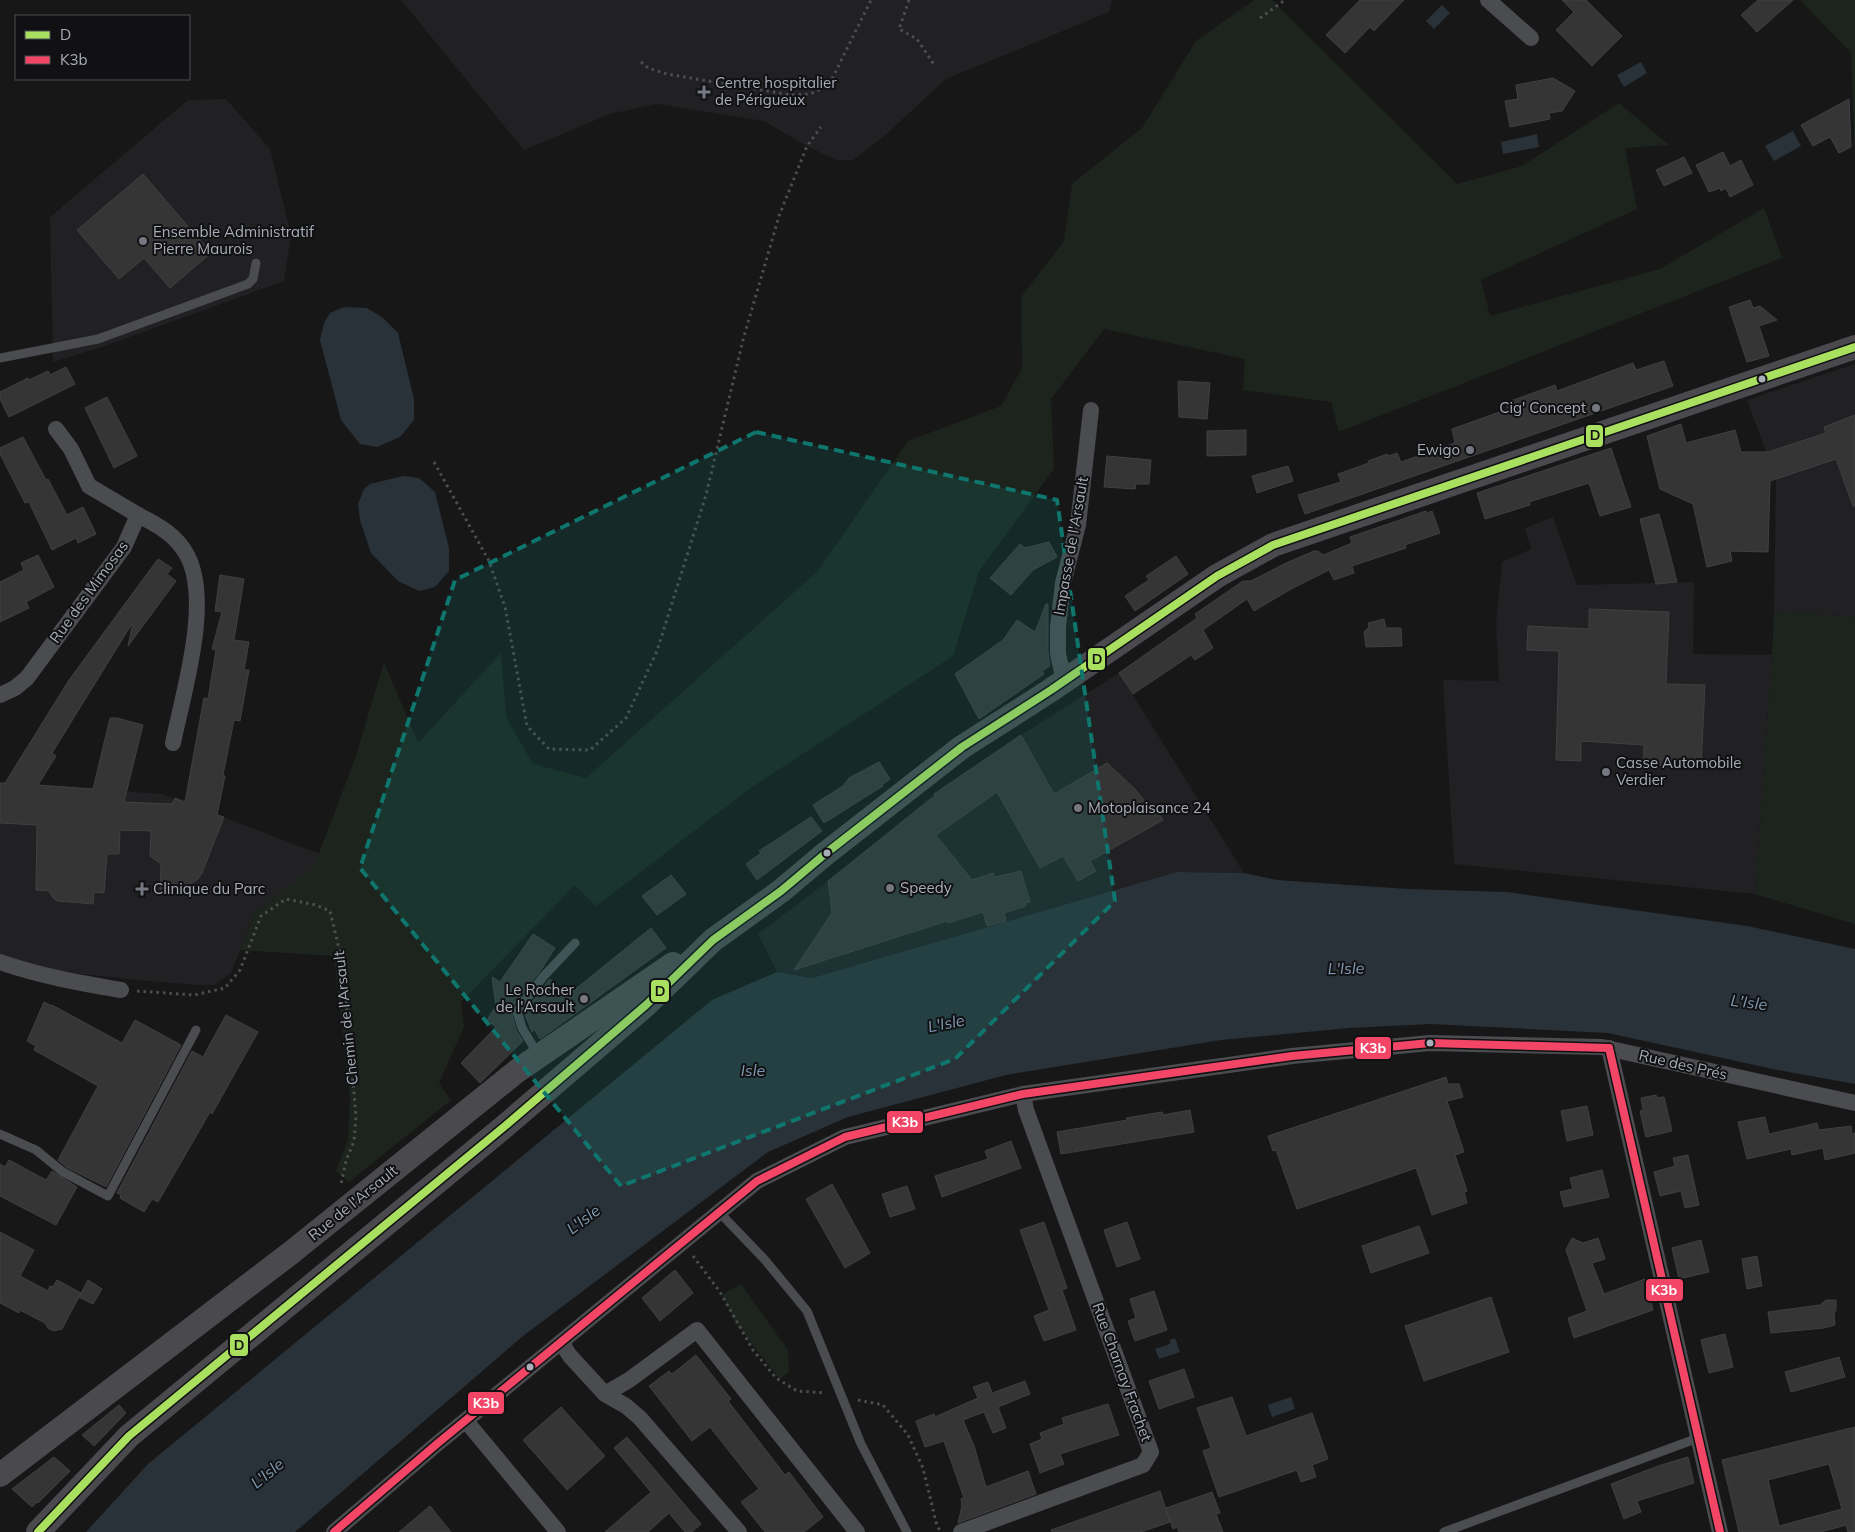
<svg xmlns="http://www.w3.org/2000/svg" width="1855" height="1532" font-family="Mulish,sans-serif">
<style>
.built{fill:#212123}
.green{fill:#1d241e}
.water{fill:#2a3239}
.building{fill:#353536;stroke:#3f4043;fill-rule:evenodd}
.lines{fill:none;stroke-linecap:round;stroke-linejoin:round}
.path{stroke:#4d4e52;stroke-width:3;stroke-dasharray:2.5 4;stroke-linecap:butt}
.service{stroke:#4b4c50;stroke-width:9}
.minor{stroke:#4b4c50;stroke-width:16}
.secondary{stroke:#4a4a4e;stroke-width:24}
.bus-1-casing{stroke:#111113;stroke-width:11}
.bus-2-casing{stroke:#111113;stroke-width:11}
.bus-1{stroke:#aae05f;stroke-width:8}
.bus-2{stroke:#f34667;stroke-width:8}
.marked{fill:#0f766e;fill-opacity:0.2;stroke:#0f766e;stroke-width:4;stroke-dasharray:10 6;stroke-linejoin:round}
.poi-dot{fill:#757880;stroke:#111113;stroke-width:2}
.bus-dot{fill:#a8adb8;stroke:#111113;stroke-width:2}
.labels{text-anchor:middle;stroke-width:4;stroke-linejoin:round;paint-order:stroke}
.poi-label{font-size:15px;fill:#a8adb8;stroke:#111113;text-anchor:start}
.street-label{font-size:15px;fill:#a8adb8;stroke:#111113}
.water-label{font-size:16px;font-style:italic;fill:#7f9bb3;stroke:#111113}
.line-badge{stroke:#111113;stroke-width:2}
.badge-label{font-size:14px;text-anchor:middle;font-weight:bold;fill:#fff}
.pale-badge-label{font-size:14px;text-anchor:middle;font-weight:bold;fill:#111}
</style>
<rect width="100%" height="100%" fill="#171717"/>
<g class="built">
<polygon points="401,0 1112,0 1109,12 946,79 882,138 853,160 836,160 807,146 764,121 657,104 610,114 524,150"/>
<polygon points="226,99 270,149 291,235 284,281 105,346 53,362 50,217 188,100"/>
<polygon points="1855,364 1855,617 1774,611 1776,479 1747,400"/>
<polygon points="1553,517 1577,585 1694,582 1693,654 1772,655 1755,894 1454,864 1443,680 1499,681 1496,623 1502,562 1531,549 1525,528"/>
<polygon points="1119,673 1244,873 1177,872 812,978 777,972 758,934 828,881 934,794 1021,735"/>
<polygon points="0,783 162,794 320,854 314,867 255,912 231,973 214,985 197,985 137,980 65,972 0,956"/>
</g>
<g class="green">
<polygon points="1254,0 1272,0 1457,184 1522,166 1619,103 1669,145 1625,148 1637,209 1481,280 1490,316 1660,269 1764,208 1782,258 1339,432 1331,402 1243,390 1245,359 1104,329 1051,399 1054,469 979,571 953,656 752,787 596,906 575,885 461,1002 464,1027 439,1083 451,1100 349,1182 336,1171 348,1140 350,1098 334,956 240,950 255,912 314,866 355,759 384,662 418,743 501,653 506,717 533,764 586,778 818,571 908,441 1001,406 1022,368 1021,297 1064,241 1072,184 1142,128 1196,41"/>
<polygon points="1800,0 1855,0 1855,162 1851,53"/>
<polygon points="1774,611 1855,617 1855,924 1755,894 1772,655"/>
<polygon points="741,1284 788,1350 789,1372 780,1379 736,1324 722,1295"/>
</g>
<g class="water">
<polygon points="1442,5 1450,13 1434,29 1426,21"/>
<polygon points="1641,62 1647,73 1624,87 1617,75"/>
<polygon points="1793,131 1801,146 1774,161 1765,146"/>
<polygon points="1537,134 1539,147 1503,154 1501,142"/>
<polygon points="344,307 367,308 383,318 398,333 414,399 414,420 400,437 377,447 360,444 341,420 320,340 324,323 330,313"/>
<polygon points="403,476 419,478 435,492 449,548 449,571 435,587 419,591 398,581 371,553 360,520 358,504 364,489 370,484"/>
<polygon points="1177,872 1244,873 1277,880 1407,889 1507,892 1747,926 1855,949 1855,1084 1773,1069 1608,1033 1431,1024 1349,1028 1221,1040 1006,1075 848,1117 768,1152 523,1336 295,1532 86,1532 148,1464 712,1000 777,972 812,978"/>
<polygon points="1175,1338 1180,1352 1159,1359 1155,1349 1170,1344 1170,1340"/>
<polygon points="1291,1397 1295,1409 1272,1417 1268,1405"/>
</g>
<g class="building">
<polygon points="1360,0 1404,0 1374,31 1370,27 1345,53 1326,35"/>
<polygon points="1562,0 1586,0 1622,36 1592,66 1556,30 1574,12"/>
<polygon points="1758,0 1793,0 1757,32 1741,15"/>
<polygon points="1553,78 1575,91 1562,111 1549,113 1550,119 1510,127 1505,101 1518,99 1516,85"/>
<polygon points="1849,99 1851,147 1839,153 1830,137 1813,146 1801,125"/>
<polygon points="1723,152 1730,166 1741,160 1753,185 1730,197 1726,188 1721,191 1720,188 1709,192 1696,165"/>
<polygon points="1684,157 1692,173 1664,186 1656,170"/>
<polygon points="143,174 211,253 170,288 144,258 119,279 77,230"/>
<polygon points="1750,300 1753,308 1760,306 1777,320 1759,326 1769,356 1747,362 1729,307"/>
<polygon points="1664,361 1673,386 1305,514 1298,495 1341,482 1338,474 1369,463 1368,461 1387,454 1388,456 1397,453 1401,462 1455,443 1452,429 1508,409 1505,403 1555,385 1557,391 1633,363 1636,370"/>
<polygon points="66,367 75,384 9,417 0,399 0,392 28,378 29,380 48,371 50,375"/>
<polygon points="1178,381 1210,383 1207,419 1179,417"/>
<polygon points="107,397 137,456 114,468 85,408"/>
<polygon points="1855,415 1855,506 1853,506 1836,459 1770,481 1768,552 1730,551 1732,561 1707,567 1693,504 1660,489 1647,436 1681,424 1686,443 1735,430 1741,452 1768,452 1826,433 1824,427"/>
<polygon points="1246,430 1246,455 1207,456 1207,431"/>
<polygon points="23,437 46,480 48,479 67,515 83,507 96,534 78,543 76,538 52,550 29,502 25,503 0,454 0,448"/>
<polygon points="1611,448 1631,507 1600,516 1589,483 1529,502 1530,505 1485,519 1477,493"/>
<polygon points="1107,456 1151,460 1149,484 1136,484 1135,489 1104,487"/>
<polygon points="1288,466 1293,481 1257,493 1252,476"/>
<polygon points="1426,511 1427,513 1432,511 1440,533 1405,545 1406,548 1352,566 1354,573 1334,580 1329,570 1291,589 1254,611 1247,599 1203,630 1213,648 1195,660 1191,655 1133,694 1119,673 1197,618 1195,614 1243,581 1251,581 1286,563 1314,551 1318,551 1323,555 1352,543 1350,537"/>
<polygon points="1659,514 1670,554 1677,582 1656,584 1640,519"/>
<polygon points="1049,542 1057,557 1033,570 1011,595 990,578 1020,544 1025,548"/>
<polygon points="38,555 54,587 26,602 29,608 0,622 0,582 24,570 21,563"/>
<polygon points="1176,556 1188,574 1135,611 1125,596 1149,580 1146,576"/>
<polygon points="158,559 172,568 167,574 176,581 128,646 133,622 52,753 56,756 38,785 93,789 110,718 117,718 143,725 124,802 172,804 175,798 185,802 204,698 208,699 216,650 212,649 222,612 215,611 220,575 244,579 234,640 249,642 244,670 249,670 240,721 234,720 223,775 225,776 217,815 224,817 202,873 198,879 180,891 160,895 161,864 150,856 151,831 120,830 119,854 107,854 104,893 94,892 93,904 57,901 53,898 49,891 36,890 37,825 0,823 0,783 5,783 69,680"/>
<polygon points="1046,604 1048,604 1048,652 1050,666 1042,671 1044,674 979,719 955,674 1003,640 1017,620 1035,632"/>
<polygon points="1589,609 1669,612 1666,684 1705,685 1701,768 1643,764 1644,745 1581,741 1581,761 1556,760 1559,651 1527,650 1528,626 1589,629"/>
<polygon points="1384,619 1386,628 1401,628 1402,646 1366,647 1364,632 1369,627 1368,623"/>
<polygon points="1021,735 1054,794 1107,763 1135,789 1151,809 1154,807 1163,820 1090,861 1096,871 1078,881 1063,856 1040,868 997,792 936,835 972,880 993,873 995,877 1021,871 1030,902 1025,903 1026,906 1004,913 1006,921 987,926 983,912 948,923 947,921 794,970 832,913 828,881 935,796 934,794"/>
<polygon points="879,762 890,779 882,785 883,786 824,823 813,805 843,786 849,778"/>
<polygon points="811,817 822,831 757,880 746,864 761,853 759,851"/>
<polygon points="671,875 686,894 657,915 642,896"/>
<polygon points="651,928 666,948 540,1039 534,1029 532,1032 524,1012 550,979 567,996"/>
<polygon points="533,934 555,948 541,970 511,1009 516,1030 523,1041 480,1083 461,1063 496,1027 487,1020 496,1006 492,977 500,982"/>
<polygon points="44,1002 52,1006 52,1005 122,1043 135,1020 181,1045 106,1187 66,1167 58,1160 98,1086 34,1050 36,1046 27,1041"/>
<polygon points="226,1015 258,1032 212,1114 210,1112 158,1202 152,1199 144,1212 120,1198 121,1195 117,1193 192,1051 203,1057"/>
<polygon points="1446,1077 1448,1084 1459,1084 1463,1097 1447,1101 1464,1152 1455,1155 1467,1191 1464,1192 1467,1203 1432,1215 1416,1168 1297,1209 1276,1150 1273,1151 1268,1136"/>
<polygon points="1656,1095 1657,1098 1664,1097 1672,1131 1646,1137 1640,1111 1643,1110 1641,1098"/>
<polygon points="1587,1106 1593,1135 1567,1141 1561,1111"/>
<polygon points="1190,1110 1194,1132 1061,1154 1057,1132 1127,1120 1126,1118 1162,1112 1163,1115"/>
<polygon points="1765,1117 1769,1134 1817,1123 1819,1130 1851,1126 1852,1134 1855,1133 1855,1153 1825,1160 1823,1148 1792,1155 1791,1149 1747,1159 1738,1122"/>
<polygon points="1011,1141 1021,1168 942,1197 935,1176 988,1159 985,1151"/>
<polygon points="1688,1155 1699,1205 1685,1208 1681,1191 1660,1196 1654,1172 1675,1166 1673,1158"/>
<polygon points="9,1160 46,1180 52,1171 77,1187 56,1225 0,1196 0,1164 5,1167"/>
<polygon points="1602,1170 1609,1197 1564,1207 1560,1192 1573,1189 1570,1178"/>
<polygon points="832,1184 870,1253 845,1268 806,1199"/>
<polygon points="907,1186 915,1209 890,1217 882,1194"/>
<polygon points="1044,1222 1067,1288 1062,1290 1076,1330 1044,1341 1034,1316 1049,1310 1020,1230"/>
<polygon points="1127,1222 1140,1259 1117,1267 1104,1230"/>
<polygon points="1419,1226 1429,1253 1371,1273 1362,1246"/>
<polygon points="0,1232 34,1250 20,1276 48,1291 50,1286 53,1287 57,1280 81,1293 62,1329 54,1331 48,1328 45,1323 20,1310 19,1313 0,1303"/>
<polygon points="1572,1238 1583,1243 1598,1238 1605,1259 1592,1263 1604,1294 1645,1279 1653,1310 1574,1338 1568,1318 1587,1311 1566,1250"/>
<polygon points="1701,1240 1709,1272 1679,1279 1672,1248"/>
<polygon points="1757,1256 1762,1286 1747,1289 1742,1259"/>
<polygon points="675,1270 693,1293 660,1321 642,1298"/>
<polygon points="88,1280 102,1289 93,1304 79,1297"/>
<polygon points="1154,1291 1167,1330 1135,1341 1128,1321 1136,1318 1130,1299"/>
<polygon points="1491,1297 1509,1352 1424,1381 1405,1326"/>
<polygon points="1826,1300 1836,1300 1836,1310 1834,1314 1835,1325 1824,1328 1771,1333 1768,1312 1820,1305"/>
<polygon points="1725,1334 1733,1367 1709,1373 1701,1340"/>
<polygon points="696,1355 731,1399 728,1401 785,1475 789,1472 823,1517 804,1532 765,1532 741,1502 759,1489 710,1427 692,1441 649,1386 669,1371 672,1374"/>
<polygon points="1839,1357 1845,1377 1791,1392 1785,1372"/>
<polygon points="1184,1369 1194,1397 1159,1409 1149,1381"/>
<polygon points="1025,1381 1030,1394 998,1407 1006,1428 993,1433 984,1412 963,1420 974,1446 986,1487 1028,1471 1036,1494 958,1523 962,1506 961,1499 964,1498 944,1441 925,1447 916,1421 934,1414 935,1417 978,1398 973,1387 988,1382 992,1393"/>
<polygon points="1232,1397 1246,1436 1312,1413 1328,1459 1312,1465 1316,1477 1301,1482 1297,1470 1219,1497 1203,1451 1211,1448 1197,1408"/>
<polygon points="1108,1404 1119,1435 1060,1454 1064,1464 1040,1473 1030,1444 1042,1439 1040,1433 1064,1424 1062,1418"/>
<polygon points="119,1405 126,1413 94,1446 82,1435"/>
<polygon points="561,1407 605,1456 567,1490 523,1440"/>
<path d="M 1855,1427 L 1855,1532 L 1848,1532 L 1846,1525 L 1821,1532 L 1739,1532 L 1722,1460 ZM 1829,1464 L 1842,1509 L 1779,1526 L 1768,1480 Z"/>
<polygon points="627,1437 701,1524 692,1532 685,1532 669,1513 648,1532 605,1532 651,1492 614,1448"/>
<polygon points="54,1457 70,1471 38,1503 37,1502 32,1507 12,1489"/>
<polygon points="1688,1457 1694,1483 1637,1501 1641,1512 1624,1519 1611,1484 1658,1466"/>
<polygon points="1160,1491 1170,1522 1141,1532 1052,1532 1051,1530"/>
<polygon points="1212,1492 1220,1513 1216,1514 1223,1532 1179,1532 1177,1527 1173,1529 1166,1508"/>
<polygon points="430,1506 451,1532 399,1532"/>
</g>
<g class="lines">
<g class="path">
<polyline points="909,0 899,29 917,39 935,66"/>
<polyline points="1260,18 1285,0"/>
<polyline points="641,62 648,68 667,74 791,95 810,94 825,87 831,81 871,0"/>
<polyline points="434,462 489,561 505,607 527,726 549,749 590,750 626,718 657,651 706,495 743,340 779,216 807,146 821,127"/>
<polyline points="137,991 194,995 225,988 240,970 261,916 286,899 316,905 330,911 343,965 356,1117 354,1141 346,1161 341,1184"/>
<polyline points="693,1256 720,1292 753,1350 776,1378 797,1391 825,1393"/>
<polyline points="858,1400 883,1405 908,1435 923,1468 937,1526 941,1532"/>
</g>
<g class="service">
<polyline points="0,358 98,339 248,284 253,279 256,263"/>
<polyline points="539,1056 522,1028 517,1011 543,977 575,943"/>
<polyline points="0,1134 36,1150 63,1172 108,1196 196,1030"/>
<polyline points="719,1212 765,1260 807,1311 861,1444 907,1532"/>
<polyline points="1444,1532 1698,1438"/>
</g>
<g class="minor">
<polyline points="1488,0 1531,38"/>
<polyline points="56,429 71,449 89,486 138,515"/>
<polyline points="1064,681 1058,654 1058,627 1063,583 1078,525 1091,410"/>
<path d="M 0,695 L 15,688 L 27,678 L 124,547 L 138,515 C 158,525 176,535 187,555 C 212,602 183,693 173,743"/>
<path d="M 0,962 C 40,976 80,983 121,990"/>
<polyline points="1609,1048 1720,1532"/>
<polyline points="561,1342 570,1356 605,1394 626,1406 640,1418 739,1532"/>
<polyline points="605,1394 629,1380 697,1330 857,1532"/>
<polyline points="466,1421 558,1532"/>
<polyline points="334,1532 438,1443 757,1181 845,1137 1023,1094 1292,1056 1430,1043 1602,1047 1855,1103"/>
<polyline points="961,1532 1143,1465 1151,1452 1026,1110 1023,1094"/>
</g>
<g class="secondary">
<polyline points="0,1475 292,1252 517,1071 673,964"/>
<polyline points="38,1532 129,1436 505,1126 646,1005 713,940 781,891 825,854 962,747 1051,690 1217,576 1273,545 1855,347"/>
</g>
<g class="bus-1-casing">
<polyline id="bus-1" points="38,1532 129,1436 505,1126 646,1005 713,940 781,891 825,854 962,747 1051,690 1217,576 1273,545 1855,347"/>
</g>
<g class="bus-2-casing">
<g id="bus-2">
<polyline points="1609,1048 1720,1532"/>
<polyline points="334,1532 438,1443 757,1181 845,1137 1023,1094 1292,1056 1430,1043 1609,1048"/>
</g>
</g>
<use href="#bus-1" class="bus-1"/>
<use href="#bus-2" class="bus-2"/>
</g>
<path class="marked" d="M 756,432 L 1057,500 L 1115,901 L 955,1059 L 621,1186 L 360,868 L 455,580 Z"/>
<g class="poi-dot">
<path d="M701.5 84.5h5v5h5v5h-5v5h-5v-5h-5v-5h5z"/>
<circle cx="143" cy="241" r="5"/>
<circle cx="1596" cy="408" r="5"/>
<circle cx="1470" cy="450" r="5"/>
<circle cx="1606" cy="772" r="5"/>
<circle cx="1078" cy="808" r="5"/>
<circle cx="890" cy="888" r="5"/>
<path d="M139.5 881.5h5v5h5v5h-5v5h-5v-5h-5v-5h5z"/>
<circle cx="584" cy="999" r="5"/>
</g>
<g class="bus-dot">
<circle cx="1762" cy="379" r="4.5"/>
<circle cx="827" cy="853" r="4.5"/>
<circle cx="1430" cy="1043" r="4.5"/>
<circle cx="530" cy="1367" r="4.5"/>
</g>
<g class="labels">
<g class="poi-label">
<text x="715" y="88">Centre hospitalier<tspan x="715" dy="17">de Périgueux</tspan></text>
<text x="153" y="237">Ensemble Administratif<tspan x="153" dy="17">Pierre Maurois</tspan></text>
<text x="1586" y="413" text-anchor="end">Cig' Concept</text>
<text x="1460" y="455" text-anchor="end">Ewigo</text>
<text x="1616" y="768">Casse Automobile<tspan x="1616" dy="17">Verdier</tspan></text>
<text x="1088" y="813">Motoplaisance 24</text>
<text x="900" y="893">Speedy</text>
<text x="153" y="894">Clinique du Parc</text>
<text x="574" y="995" text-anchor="end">Le Rocher<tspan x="574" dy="17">de l'Arsault</tspan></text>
</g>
<g class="street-label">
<text transform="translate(1071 546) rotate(-80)" y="5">Impasse de l'Arsault</text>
<text transform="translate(89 592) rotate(-54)" y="5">Rue des Mimosas</text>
<text transform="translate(346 1018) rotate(-96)" y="5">Chemin de l'Arsault</text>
<text transform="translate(1683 1065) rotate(13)" y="5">Rue des Prés</text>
<text transform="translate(353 1203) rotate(-39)" y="5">Rue de l'Arsault</text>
<text transform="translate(1122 1372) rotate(70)" y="5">Rue Charnay Frachet</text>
</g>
<g class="water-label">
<text transform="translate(1346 968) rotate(-1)" y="6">L'Isle</text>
<text transform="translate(1749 1002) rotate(7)" y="6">L'Isle</text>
<text transform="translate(946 1023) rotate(-11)" y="6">L'Isle</text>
<text x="753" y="1076">Isle</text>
<text transform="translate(583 1219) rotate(-37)" y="6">L'Isle</text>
<text transform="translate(267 1473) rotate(-39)" y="6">L'Isle</text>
</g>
</g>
<g class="line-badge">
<rect x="1585" y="424" width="19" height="24" rx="5" fill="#aae05f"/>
<rect x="1087" y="647" width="19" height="24" rx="5" fill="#aae05f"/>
<rect x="650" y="979" width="20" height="24" rx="5" fill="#aae05f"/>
<rect x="1354" y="1036" width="38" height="24" rx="5" fill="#f34667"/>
<rect x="886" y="1110" width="38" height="24" rx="5" fill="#f34667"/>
<rect x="1645" y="1278" width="39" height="24" rx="5" fill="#f34667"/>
<rect x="229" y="1333" width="20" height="24" rx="5" fill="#aae05f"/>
<rect x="467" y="1391" width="38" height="24" rx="5" fill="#f34667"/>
</g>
<g class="badge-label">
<text x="1373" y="1053">K3b</text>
<text x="905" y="1127">K3b</text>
<text x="1664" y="1295">K3b</text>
<text x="486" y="1408">K3b</text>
</g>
<g class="pale-badge-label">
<text x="1595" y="440">D</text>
<text x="1097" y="664">D</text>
<text x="660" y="996">D</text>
<text x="239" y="1350">D</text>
</g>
<rect x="15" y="15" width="175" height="65" fill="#111113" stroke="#4d4f55"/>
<rect x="25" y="31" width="25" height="8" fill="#aae05f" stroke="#4d4f55"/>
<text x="60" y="40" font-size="15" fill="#a8adb8">D</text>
<rect x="25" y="56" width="25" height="8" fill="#f34667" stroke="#4d4f55"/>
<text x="60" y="65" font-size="15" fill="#a8adb8">K3b</text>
</svg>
